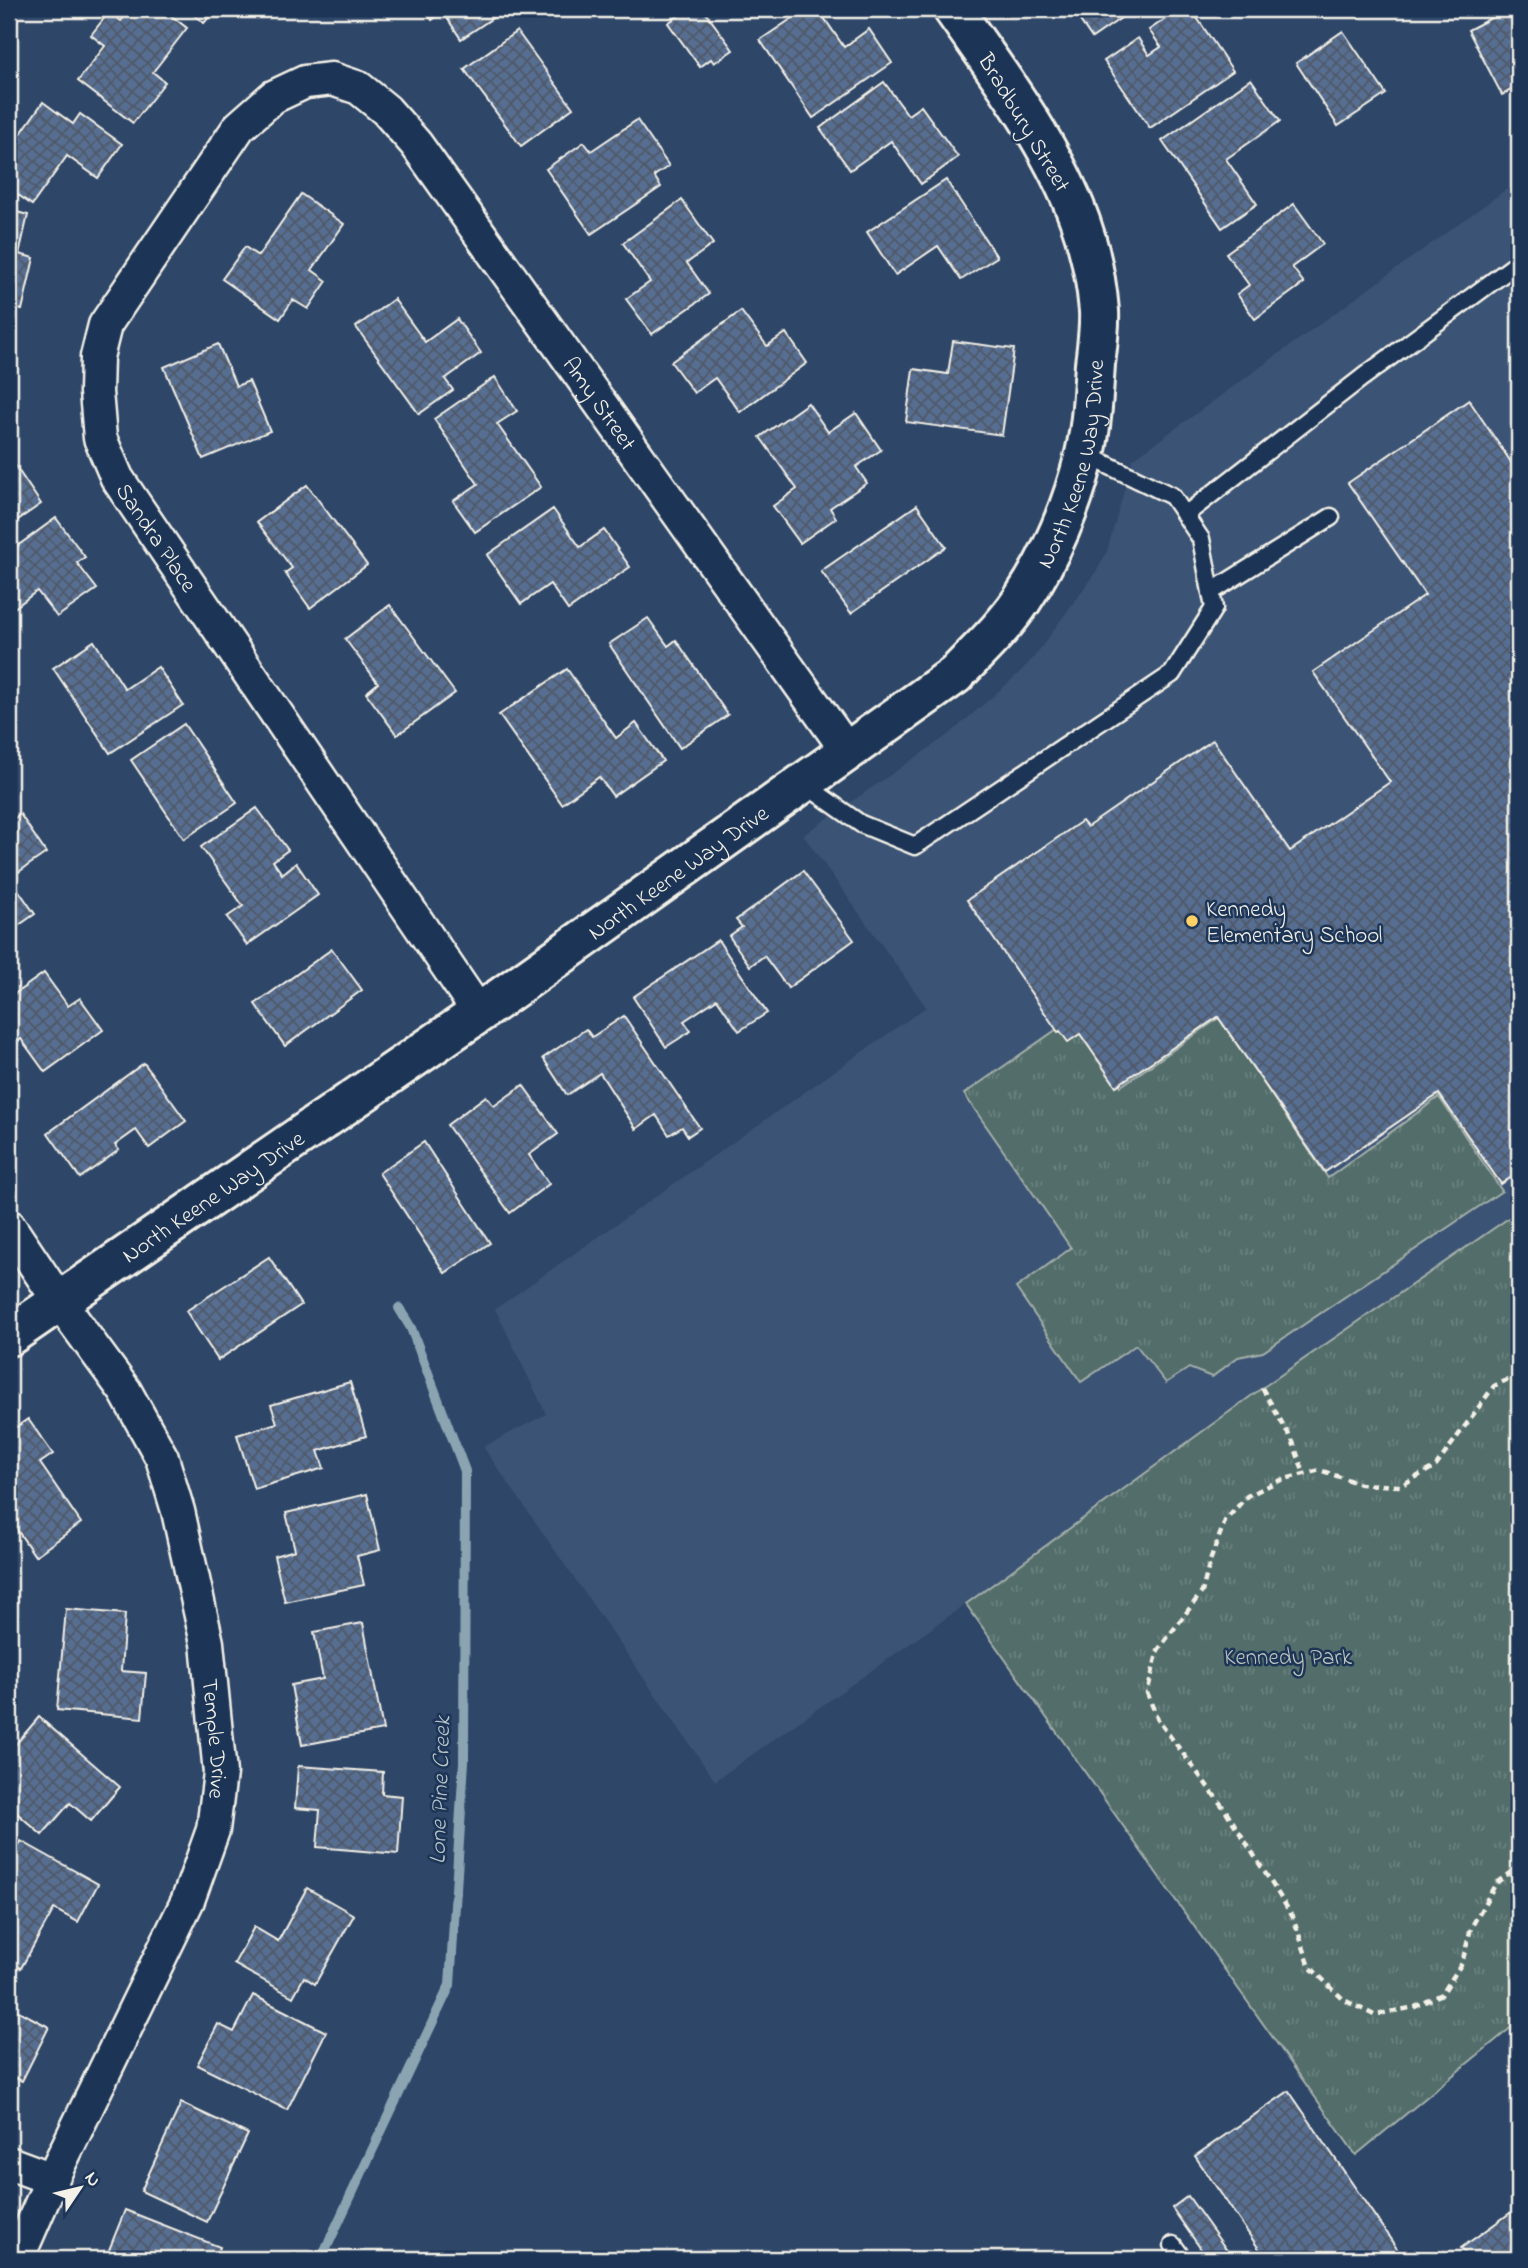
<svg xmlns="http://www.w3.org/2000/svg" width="1528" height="2268" font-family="'Indie Flower',sans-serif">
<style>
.built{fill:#3a5274}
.grass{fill:url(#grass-tufts);stroke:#a3afa9;stroke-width:2}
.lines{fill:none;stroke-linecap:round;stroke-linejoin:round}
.stream{stroke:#8ba4b1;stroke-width:10}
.building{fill:url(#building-cross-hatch);stroke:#f4f1e8;stroke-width:2}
.service-casing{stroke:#f4f1e8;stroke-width:21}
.minor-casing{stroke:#f4f1e8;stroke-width:37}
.tertiary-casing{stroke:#f4f1e8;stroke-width:44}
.path{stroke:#f4f1e8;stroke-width:4.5;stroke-dasharray:7 5;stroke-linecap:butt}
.service{stroke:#1d3557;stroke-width:16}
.minor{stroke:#1d3557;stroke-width:32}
.tertiary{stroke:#1d3557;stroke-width:38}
.poi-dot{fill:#ffd166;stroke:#1d3557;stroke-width:2.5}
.labels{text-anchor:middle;stroke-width:5;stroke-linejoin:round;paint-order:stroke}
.street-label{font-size:23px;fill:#f4f1e8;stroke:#1d3557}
.poi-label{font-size:23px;fill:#f4f1e8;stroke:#1d3557;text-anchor:start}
.park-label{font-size:23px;fill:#bbc3bc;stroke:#1d3557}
.water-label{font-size:24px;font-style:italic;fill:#b7c4c8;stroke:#1d3557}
</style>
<defs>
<pattern id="grass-tufts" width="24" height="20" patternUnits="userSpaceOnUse" patternTransform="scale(1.75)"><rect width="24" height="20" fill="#526d6a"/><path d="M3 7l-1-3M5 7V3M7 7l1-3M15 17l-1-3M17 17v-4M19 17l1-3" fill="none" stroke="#6c827f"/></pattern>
<pattern id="building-cross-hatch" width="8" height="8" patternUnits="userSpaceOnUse" patternTransform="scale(1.75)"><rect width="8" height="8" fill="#576e91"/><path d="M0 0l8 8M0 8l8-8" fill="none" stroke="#4f5968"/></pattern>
</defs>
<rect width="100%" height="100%" fill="#2e4668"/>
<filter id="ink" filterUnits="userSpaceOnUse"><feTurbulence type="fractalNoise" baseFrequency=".0143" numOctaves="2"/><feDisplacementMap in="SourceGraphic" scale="14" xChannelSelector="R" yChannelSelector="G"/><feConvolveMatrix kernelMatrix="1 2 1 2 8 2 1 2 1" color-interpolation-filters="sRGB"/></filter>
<g filter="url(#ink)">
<polygon class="built" points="1519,180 1519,1215 715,1781 483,1447 546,1414 495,1309 926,1007 803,835 948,735 1017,675 1034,657 1097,570 1107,551 1133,459"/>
<g class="grass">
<polygon points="1073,1018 1121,1086 1219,1018 1328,1178 1439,1097 1502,1191 1263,1352 1238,1357 1212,1377 1189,1368 1166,1383 1136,1345 1081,1382 1016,1288 1071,1248 964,1094"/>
<polygon points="1519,1211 1519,2021 1356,2155 966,1604 1262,1388"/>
</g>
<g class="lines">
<polyline class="stream" points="321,2259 450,1985 464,1762 465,1471 411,1328 399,1308"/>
</g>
<g class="building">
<polygon points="131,9 163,9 187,28 153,72 165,82 133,123 78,81 105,46 91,35 109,12 121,21"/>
<polygon points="187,9 216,9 204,23"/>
<polygon points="425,9 506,9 461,39 443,12 432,20"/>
<polygon points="688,9 703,9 733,50 714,63 711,59 700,67 668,23"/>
<polygon points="806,9 818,9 844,47 869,29 892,63 813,118 760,40"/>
<polygon points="1072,9 1134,9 1092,38"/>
<polygon points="1180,9 1191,9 1233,71 1150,128 1104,61 1138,38 1149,55 1161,47 1149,30"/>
<polygon points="1508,9 1519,9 1519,86 1502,95 1468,30"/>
<polygon points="517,31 573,108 521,146 464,69"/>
<polygon points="1343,31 1386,94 1338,126 1296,63"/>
<polygon points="1251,79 1280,121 1226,159 1257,204 1222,228 1162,141"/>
<polygon points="884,82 908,115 921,106 958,157 921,184 891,141 850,170 820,128"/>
<polygon points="43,102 73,124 80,114 122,144 98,178 67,156 32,205 9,188 9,133 17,139"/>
<polygon points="637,120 669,166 654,176 661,187 591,234 546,169 584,142 591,151"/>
<polygon points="946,180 997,257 961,280 938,246 895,275 867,232"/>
<polygon points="301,194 344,224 312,270 327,281 308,309 293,300 280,319 222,279 245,247 258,256"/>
<polygon points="682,200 713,244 687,263 709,294 652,334 626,299 650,282 623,243"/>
<polygon points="1294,204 1323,244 1292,267 1304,283 1255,319 1237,294 1249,285 1226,253"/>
<polygon points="9,210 28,215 19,254 34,258 22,310 9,307"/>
<polygon points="394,299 425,342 457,319 481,353 445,379 453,390 419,414 356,327"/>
<polygon points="741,311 767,346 786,333 807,363 740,412 715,378 694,393 671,362"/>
<polygon points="953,341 1014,349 1002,435 906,422 913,369 948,374"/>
<polygon points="218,344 236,386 249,381 270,431 203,459 164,367"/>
<rect x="9" y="358" width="2" height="39"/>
<polygon points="495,377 517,411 497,424 541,487 475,532 453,501 478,484 434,419"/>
<polygon points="1469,400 1519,474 1519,1172 1501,1184 1439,1094 1325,1172 1218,1017 1116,1086 1080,1034 1068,1042 1060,1031 1058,1032 967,900 1082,821 1087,827 1213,740 1290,851 1390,782 1313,672 1425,595 1348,483"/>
<polygon points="808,403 828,432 856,413 881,450 856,467 867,483 830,508 836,518 800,543 773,506 797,489 760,437"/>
<polygon points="9,453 12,457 10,458 41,504 9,526"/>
<polygon points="307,485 367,565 310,608 285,573 292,568 257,522"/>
<polygon points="917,505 946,547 851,613 821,571"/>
<polygon points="553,509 580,547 604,530 630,567 568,610 550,584 521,604 487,555"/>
<polygon points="56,518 85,557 77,563 97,589 57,617 37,591 9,612 9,552"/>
<polygon points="390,605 455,693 397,735 366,693 378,683 345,639"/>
<polygon points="648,618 668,646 676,640 728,715 680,748 609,644"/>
<polygon points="94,641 125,689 158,667 183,705 110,753 53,668"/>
<polygon points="567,669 616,738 636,723 663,761 613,796 599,777 562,804 499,715"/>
<polygon points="184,724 237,803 184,839 131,760"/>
<polygon points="257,808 288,850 273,861 282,874 296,863 318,895 247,945 227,917 243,906 201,847"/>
<polygon points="20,814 46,853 10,878 35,914 9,932 9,822"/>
<polygon points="803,871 854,940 788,988 764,956 750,966 729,936 742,927 736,920"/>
<polygon points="718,940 767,1013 739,1031 717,999 684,1021 691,1031 666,1047 633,997"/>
<polygon points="332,949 362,990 285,1046 255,1004"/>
<polygon points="44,973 68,1006 80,998 103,1030 45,1072 21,1039 9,1048 9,998"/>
<polygon points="624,1016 700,1128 688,1136 682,1127 669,1135 656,1115 636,1129 600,1073 567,1095 543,1058 586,1029 592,1037"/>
<polygon points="144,1063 186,1121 149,1148 136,1130 115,1145 119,1150 80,1178 48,1133"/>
<polygon points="523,1085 558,1134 529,1155 549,1184 510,1213 447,1125 486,1096 494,1106"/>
<polygon points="424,1142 490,1243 445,1273 379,1173"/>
<polygon points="269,1257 301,1305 218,1360 186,1311"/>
<polygon points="350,1382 366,1436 318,1451 324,1468 254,1489 237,1435 277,1423 271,1405"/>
<polygon points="28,1419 53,1454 40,1463 81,1523 35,1556 9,1518 9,1432"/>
<polygon points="367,1494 380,1550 357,1556 364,1585 285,1602 274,1556 295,1550 286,1513"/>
<polygon points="66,1609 125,1614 121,1671 146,1673 142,1718 57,1710"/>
<polygon points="363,1623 383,1730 302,1745 291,1685 323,1679 314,1632"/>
<polygon points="39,1717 120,1787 91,1821 70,1803 42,1835 9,1806 9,1752"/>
<polygon points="298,1766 383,1772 382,1794 402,1796 398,1854 317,1847 320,1810 295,1808"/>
<polygon points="21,1841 98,1884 78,1922 54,1909 21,1968 9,1961 9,1864"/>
<polygon points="307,1888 354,1915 315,1984 304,1977 293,1997 234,1964 254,1927 278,1941"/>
<polygon points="253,1995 326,2032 287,2110 197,2065 218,2024 234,2032"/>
<polygon points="9,2006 49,2027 22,2081 9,2075"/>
<polygon points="1289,2091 1404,2259 1266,2259 1195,2156"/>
<polygon points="181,2103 248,2134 207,2222 141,2191"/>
<polygon points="1188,2196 1233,2259 1208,2259 1172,2208"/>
<polygon points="125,2210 220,2247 216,2259 129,2259 109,2250"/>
<polygon points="1513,2211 1519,2221 1519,2259 1469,2259 1461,2248"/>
</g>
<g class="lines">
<g class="service-casing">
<g id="service">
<polyline points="1185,515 1363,377 1519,262"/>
<polyline points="1211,592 1331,517"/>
<polyline points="804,784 861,824 915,846 1172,674 1214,608 1201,539 1172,496 1085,454"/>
<polyline points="1173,2245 1183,2259"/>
</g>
</g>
<g class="minor-casing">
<g id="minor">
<path id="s1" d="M 479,1013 L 117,478 L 100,438 L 96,392 L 97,357 L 105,325 L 239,127 L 273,97 L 305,82 L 332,79 L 359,88 L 386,110 L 416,144 L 848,752"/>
<path id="s2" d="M 9,1226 L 59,1301 L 125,1391 L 162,1458 L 178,1511 L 207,1643 L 220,1773 L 213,1830 L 188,1900 L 52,2179 L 17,2259"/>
<polyline points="9,2163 52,2179"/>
</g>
</g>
<g class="tertiary-casing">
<g id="tertiary">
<path id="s3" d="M 9,1336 L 479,1013 L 955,675 C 978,651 1004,627 1022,600 C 1051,557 1073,504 1085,454 C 1092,424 1093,394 1095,364 C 1097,347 1100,328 1099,311 C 1096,276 1088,240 1075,208 C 1046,136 997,72 953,9"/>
</g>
</g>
<g class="path">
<polyline points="1519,1374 1494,1386 1436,1466 1400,1486 1360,1484 1320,1470 1281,1480 1247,1496 1225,1521 1210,1561 1202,1592 1158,1650 1147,1693 1158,1720 1226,1811 1293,1917 1310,1967 1344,2000 1374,2015 1415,2007 1442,1994 1462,1963 1471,1928 1496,1883 1519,1866"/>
<polyline points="1262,1388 1293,1442 1304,1474"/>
</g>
<use href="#service" class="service"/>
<use href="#minor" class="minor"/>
<use href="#tertiary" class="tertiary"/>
</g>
</g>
<circle class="poi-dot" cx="1192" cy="921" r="7"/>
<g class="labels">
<g class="street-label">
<text transform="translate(1025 122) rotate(59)" y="8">Bradbury Street</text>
<text dy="8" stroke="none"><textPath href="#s1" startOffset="1577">Amy Street</textPath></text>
<text dy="8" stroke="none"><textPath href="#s3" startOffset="1402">North Keene Way Drive</textPath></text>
<text transform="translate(157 537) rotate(56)" y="8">Sandra Place</text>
<text dy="8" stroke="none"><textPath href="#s3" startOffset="814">North Keene Way Drive</textPath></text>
<text dy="8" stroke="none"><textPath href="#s3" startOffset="247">North Keene Way Drive</textPath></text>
<text dy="8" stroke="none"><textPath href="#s2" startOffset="565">Temple Drive</textPath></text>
</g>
<g class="poi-label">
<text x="1206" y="916">Kennedy<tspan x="1206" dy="26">Elementary School</tspan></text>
</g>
<g class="park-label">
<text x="1288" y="1664">Kennedy Park</text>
</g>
<g class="water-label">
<text transform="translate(439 1790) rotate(-88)" y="8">Lone Pine Creek</text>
</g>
</g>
<rect width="1528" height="2268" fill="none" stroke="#1d3557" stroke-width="35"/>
<rect x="18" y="18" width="1493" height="2233" fill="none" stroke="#f4f1e8" stroke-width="2.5" filter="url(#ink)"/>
<g transform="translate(80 2188) rotate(55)" stroke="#1d3557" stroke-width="5" paint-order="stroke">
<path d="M0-5L12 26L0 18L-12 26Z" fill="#f4f1e8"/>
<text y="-10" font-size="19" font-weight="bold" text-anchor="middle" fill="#f4f1e8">N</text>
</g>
</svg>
